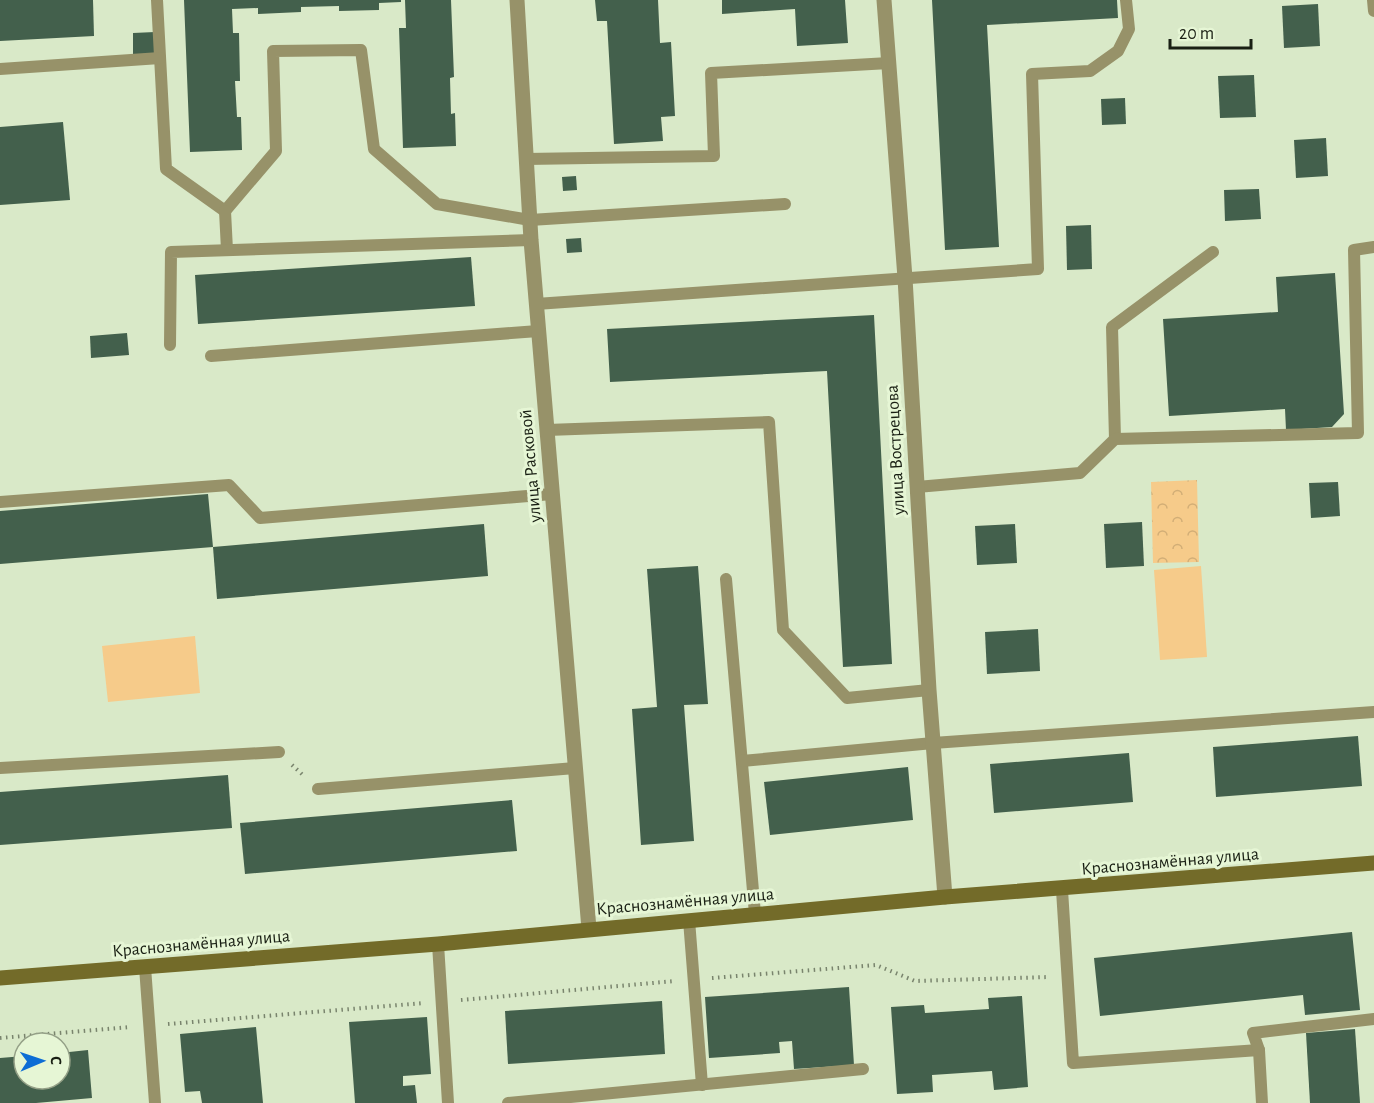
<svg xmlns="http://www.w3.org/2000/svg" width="1374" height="1103" font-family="'Alegreya Sans',sans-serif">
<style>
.park{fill:url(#park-crowns)}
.garden{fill:#f6cb8a}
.building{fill:#43604c}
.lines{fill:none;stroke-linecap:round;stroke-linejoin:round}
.path{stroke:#79846d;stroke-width:4;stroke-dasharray:1.5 4.5;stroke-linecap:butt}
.lane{stroke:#979269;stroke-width:12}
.street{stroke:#979269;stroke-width:15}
.secondary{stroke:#736b29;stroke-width:15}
.labels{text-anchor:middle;stroke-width:6;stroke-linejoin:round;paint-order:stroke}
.street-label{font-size:18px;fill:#191f13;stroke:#e6f6d5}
</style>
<defs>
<pattern id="park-crowns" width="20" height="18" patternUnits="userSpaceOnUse" patternTransform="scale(1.5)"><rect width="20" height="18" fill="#f6cb8a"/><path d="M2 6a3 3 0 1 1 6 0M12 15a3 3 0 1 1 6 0" fill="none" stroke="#d2ae76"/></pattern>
</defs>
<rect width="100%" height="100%" fill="#d9e9c8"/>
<polygon class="park" points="1197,480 1199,562 1153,563 1151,482"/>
<g class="garden">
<polygon points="1201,566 1207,657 1160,660 1154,570"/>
<polygon points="195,636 200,693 108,702 102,646"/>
</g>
<g class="building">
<polygon points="0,0 93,0 94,36 0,41"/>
<polygon points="184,0 401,0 401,2 379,3 379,10 339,11 339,6 301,7 301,12 258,14 258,8 232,9 233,33 239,33 240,81 235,81 237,117 241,117 242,150 190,152"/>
<polygon points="405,0 451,0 454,77 450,78 451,114 455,113 456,146 403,148 399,28 406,28"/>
<polygon points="595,0 658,0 660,43 671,42 675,116 661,117 663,141 614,144 607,21 597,21"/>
<polygon points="722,0 845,0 848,43 797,46 795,9 722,14"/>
<polygon points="932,0 1117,0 1118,18 987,25 999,247 945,250"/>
<polygon points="1318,4 1320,46 1284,48 1282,6"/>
<polygon points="155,32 155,57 133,58 133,33"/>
<polygon points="1254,75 1256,117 1220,118 1218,76"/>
<polygon points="1125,98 1126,124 1102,125 1101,99"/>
<polygon points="63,122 70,200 0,205 0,127"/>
<polygon points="1326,138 1328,176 1296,178 1294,140"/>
<polygon points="576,176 577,190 563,191 562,177"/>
<polygon points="1259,189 1261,219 1225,221 1224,190"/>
<polygon points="1091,225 1092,269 1067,270 1066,226"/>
<polygon points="581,238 582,252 567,253 566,239"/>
<polygon points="471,257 475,306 198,324 195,275"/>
<polygon points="1335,273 1344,414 1332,427 1286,430 1285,409 1169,416 1163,319 1278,312 1276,277"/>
<polygon points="874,315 892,664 843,667 827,371 610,382 607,329"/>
<polygon points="127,333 129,355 91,358 90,336"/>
<polygon points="1338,482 1340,516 1311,518 1309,483"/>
<polygon points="208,494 213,547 0,564 0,511"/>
<polygon points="1142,522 1144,566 1106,568 1104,524"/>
<polygon points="484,524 488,576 217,599 213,547"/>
<polygon points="1015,524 1017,563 977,565 975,526"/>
<polygon points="698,566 708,704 684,705 694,841 641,845 632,709 657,707 647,569"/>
<polygon points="1038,629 1040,671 987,674 985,632"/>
<polygon points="1358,736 1362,786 1216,797 1213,747"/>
<polygon points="1129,753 1133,802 994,813 990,764"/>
<polygon points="908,767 913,820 770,835 764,782"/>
<polygon points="228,775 232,828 0,845 0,792"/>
<polygon points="512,800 517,851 245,874 240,823"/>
<polygon points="1352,932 1360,1010 1305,1015 1303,995 1100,1016 1094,958"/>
<polygon points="849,987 854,1065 794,1069 792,1041 779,1042 780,1053 709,1058 705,997"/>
<polygon points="1022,996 1028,1087 994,1090 992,1071 932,1075 933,1092 897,1094 891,1007 924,1005 925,1013 989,1009 988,998"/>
<polygon points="662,1001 665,1054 508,1064 505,1011"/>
<polygon points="427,1017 431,1074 403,1076 403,1086 415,1085 417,1103 355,1103 349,1022"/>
<polygon points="256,1027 263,1103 202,1103 200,1091 185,1092 180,1034"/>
<polygon points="1355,1029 1360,1103 1310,1103 1306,1033"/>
<polygon points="88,1050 92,1098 36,1103 0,1103 0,1058 24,1056 24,1079 60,1079 60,1053"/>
</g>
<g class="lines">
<g class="path">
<polyline points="292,765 304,776"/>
<polyline points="712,978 876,965 915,981 1049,977"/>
<polyline points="461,1000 675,981"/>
<polyline points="168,1024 424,1003"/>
<polyline points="0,1038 131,1027"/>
</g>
<g class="lane">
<polyline points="157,0 166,169 225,211 276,151 273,51 361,50 374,149 437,204 530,220 785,204"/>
<polyline points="1373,0 1374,11"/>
<polyline points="0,69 160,58"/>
<polyline points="526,159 714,156 711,73 889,63"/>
<polyline points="225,211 227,250"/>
<polyline points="536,304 1038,269 1032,74 1090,71 1118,51 1129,29 1126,0"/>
<polyline points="170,345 171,252 531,240"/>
<polyline points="211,356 538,331"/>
<polyline points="547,430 769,422 783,630 847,698 929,690"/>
<polyline points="1115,439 1112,327 1213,252"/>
<polyline points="917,487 1080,473 1115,439 1358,433 1354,250 1374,247"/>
<polyline points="0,502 229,485 260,518 552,494"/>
<polyline points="726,579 755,914"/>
<polyline points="742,761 933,743 1374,712"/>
<polyline points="0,768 279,752"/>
<polyline points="318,789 575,768"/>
<polyline points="1062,890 1073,1063 1259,1050 1262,1103"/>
<polyline points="689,920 702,1085"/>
<polyline points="438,944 448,1103"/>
<polyline points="145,967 155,1103"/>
<polyline points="1259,1050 1253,1033 1374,1019"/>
<polyline points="508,1103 863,1069"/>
</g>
<g class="street">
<polyline points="517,0 531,240 589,929"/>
<polyline points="884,0 905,278 929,690 945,897"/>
</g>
<polyline class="secondary" points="0,978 438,944 945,897 1374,863"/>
</g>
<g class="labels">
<g class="street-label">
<text transform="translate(895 450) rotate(-93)" y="6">улица Вострецова</text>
<text transform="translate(530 466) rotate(-95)" y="6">улица Расковой</text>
<text transform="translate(1170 861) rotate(-5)" y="6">Краснознамённая улица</text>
<text transform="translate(685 901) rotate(-5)" y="6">Краснознамённая улица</text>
<text transform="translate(201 943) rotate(-5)" y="6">Краснознамённая улица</text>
</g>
</g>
<g transform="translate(42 1061) rotate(88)"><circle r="28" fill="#e6f6d5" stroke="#94a087" stroke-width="1.5"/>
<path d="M0-4.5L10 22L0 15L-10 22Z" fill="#0d6dd5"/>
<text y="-9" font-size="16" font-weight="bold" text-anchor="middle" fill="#191f13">С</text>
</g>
<path d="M1170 39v9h81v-9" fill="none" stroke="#191f13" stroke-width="3"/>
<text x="1179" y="39" font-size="18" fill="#191f13" stroke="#e6f6d5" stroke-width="4.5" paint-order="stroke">20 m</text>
</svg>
